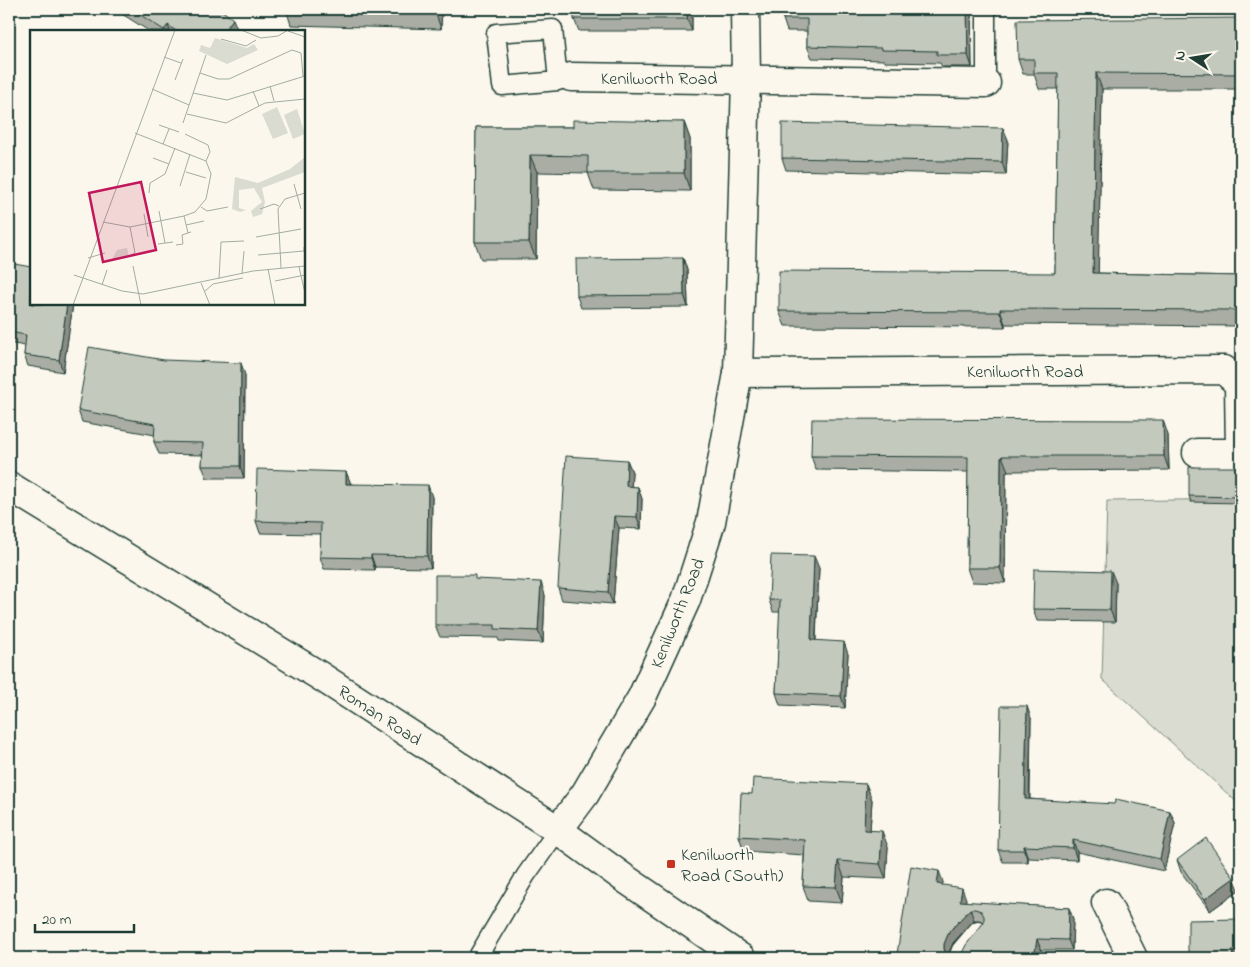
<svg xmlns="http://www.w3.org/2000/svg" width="1250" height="967" font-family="'Indie Flower',sans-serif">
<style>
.green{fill:#dbdcd1;stroke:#7d8c82}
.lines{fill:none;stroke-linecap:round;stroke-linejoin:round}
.service-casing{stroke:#1f3d34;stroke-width:21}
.minor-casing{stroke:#1f3d34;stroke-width:31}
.tertiary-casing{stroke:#1f3d34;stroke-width:31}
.service{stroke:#fbf7ec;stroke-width:18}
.minor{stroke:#fbf7ec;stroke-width:28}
.tertiary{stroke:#fbf7ec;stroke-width:28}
.wall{fill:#a9ada3;stroke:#1f3d34;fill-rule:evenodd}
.shaded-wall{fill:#898d85;stroke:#1f3d34}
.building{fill:#c4c9be;stroke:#1f3d34;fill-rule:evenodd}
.poi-dot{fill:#c8321e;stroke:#fbf7ec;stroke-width:2}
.labels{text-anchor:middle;stroke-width:4.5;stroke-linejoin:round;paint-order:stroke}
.street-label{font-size:18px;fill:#1f3d34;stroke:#fbf7ec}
.poi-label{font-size:18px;fill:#1f3d34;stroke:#fbf7ec;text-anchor:start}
.inset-road{fill:none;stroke:#a3ada2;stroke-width:1}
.view{fill:#c2185b;fill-opacity:0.15;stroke:#c2185b;stroke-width:2.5}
.inset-edge{fill:none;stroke:#1f3d34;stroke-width:2.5}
</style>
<rect width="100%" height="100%" fill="#fbf7ec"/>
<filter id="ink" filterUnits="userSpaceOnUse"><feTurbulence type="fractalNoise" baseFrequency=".02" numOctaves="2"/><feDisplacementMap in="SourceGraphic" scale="10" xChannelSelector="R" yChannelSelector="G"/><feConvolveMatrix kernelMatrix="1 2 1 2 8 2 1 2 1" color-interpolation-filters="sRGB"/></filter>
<g filter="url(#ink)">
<polygon class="green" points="1241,499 1241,806 1102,679 1107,501"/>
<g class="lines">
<g class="service-casing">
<g id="service">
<polyline points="558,81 553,29 496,33 502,86 558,81 571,77"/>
<polyline points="986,83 986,9"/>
<polyline points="477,958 526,875 558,830"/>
<polyline points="958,958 961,950 978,930"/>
</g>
</g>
<g class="minor-casing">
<g id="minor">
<polyline points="571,77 986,83"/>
<polyline points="738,373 1224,370 1239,384 1240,453"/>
<polyline points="1197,453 1241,453"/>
<polyline points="558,830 585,794 642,697 686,600 711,522 738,373 746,78 745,9"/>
<polyline points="1106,903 1133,958"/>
</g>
</g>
<g class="tertiary-casing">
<polyline id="tertiary" points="9,486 320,676 558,830 624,878 741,958"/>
</g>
<use href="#service" class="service"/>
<use href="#minor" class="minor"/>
<use href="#tertiary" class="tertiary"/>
</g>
<g class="wall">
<polygon points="114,9 222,9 221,10 238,31 149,31"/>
<polygon points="286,9 442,9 441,29 291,25"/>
<polygon points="692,9 692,31 579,31 574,19"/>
<polygon points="783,9 971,9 972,67 942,67 940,63 885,62 884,60 812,58 807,46 807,31 787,31 783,19"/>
<polygon points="1241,18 1241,89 1102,89 1098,273 1241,276 1241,326 1005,324 1005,327 785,326 779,311 1055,273 1058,89 1039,89 1034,74 1023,74 1018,59"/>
<polygon points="684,122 690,139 690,191 594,190 588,173 537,172 536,259 481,259 475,242 476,127 573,127"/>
<polygon points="1003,128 1008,140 1006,175 786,170 782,158"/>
<polygon points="683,258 687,270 688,307 581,308 577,296"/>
<polygon points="9,263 73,304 63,372 28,366 24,355 25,346 9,343"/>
<polygon points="245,375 244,478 207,478 202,466 203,455 159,454 154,442 155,435 82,422 78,410"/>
<polygon points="1168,435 1169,470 1008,471 1006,472 1005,583 972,582 967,568 968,472 816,470 811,456"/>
<polygon points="627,460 632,472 631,487 638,487 642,499 641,529 619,528 613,604 562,600 558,588"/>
<polygon points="1241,467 1241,503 1191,502 1189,496"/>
<polygon points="346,472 351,484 432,497 431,568 375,567 375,570 324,569 320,557 321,534 260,533 256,521"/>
<polygon points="819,568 816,641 848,654 845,708 780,705 776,693 780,612 773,612 769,600"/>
<polygon points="477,579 545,595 543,643 499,641 498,638 440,637 435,625"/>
<polygon points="1116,583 1115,622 1037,621 1033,609"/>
<polygon points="1031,718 1030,799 1170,811 1175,823 1164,871 1077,852 1077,860 1028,858 1028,862 1003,862 998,850"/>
<polygon points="866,784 872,800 870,831 888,847 886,879 844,877 842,903 808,901 803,886 804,855 744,851 739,836 752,794"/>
<polygon points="1177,860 1234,878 1239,890 1210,911 1181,872"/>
<path d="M 943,882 L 942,885 L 966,899 L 965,902 L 1069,908 L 1073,919 L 1072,950 L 1041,950 L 1040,958 L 898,958 L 897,954 ZM 974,920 L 979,920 L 984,922 L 961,955 L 955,958 L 948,955 L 953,943 Z"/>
<polygon points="1241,919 1241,958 1188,958"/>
</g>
<g class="shaded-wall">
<polygon points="435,9 442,9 441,29 435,11"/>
<polygon points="687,9 692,9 692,31 687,19"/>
<polygon points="967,9 971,9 972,67 968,55"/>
<polygon points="233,19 238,31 224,31"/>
<polygon points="168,25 170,31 165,31 164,30"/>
<polygon points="1096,73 1102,89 1098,288 1093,273"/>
<polygon points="684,122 690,139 690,191 684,173"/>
<polygon points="1003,128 1008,140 1006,175 1002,162"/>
<polygon points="530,155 537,172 536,259 529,242"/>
<polygon points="683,258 687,270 688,307 684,295"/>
<polygon points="67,304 73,304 63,372 59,360"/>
<polygon points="1000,309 1005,324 1005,327 1000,312"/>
<polygon points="241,363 245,375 244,478 240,466"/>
<polygon points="1163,420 1168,435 1169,470 1164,456"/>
<polygon points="1002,456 1008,471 1006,472 1005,583 1000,568 1001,458"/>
<polygon points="627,460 632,472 631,498 626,486"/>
<polygon points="346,472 351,484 346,484"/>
<polygon points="428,485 432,497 431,568 427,556"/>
<polygon points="638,487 642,499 641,529 637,517"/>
<polygon points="614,516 619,528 613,604 608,592"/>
<polygon points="371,555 375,567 375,570 371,558"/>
<polygon points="814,556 819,568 815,652 811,640"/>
<polygon points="1111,571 1116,583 1115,622 1110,610"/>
<polygon points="541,582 545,595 543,643 538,631"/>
<polygon points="844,642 848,654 845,708 841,696"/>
<polygon points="1027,706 1031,718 1029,811 1025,799"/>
<polygon points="866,784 872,800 869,846 864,830"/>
<polygon points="1170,811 1175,823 1164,871 1160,859"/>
<polygon points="882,831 888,847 886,879 880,864"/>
<polygon points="1073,840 1077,852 1077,860 1073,848"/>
<polygon points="1024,846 1028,858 1028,862 1024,850"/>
<polygon points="838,861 844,877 842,903 836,887"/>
<polygon points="939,871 943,882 941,895 937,884"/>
<polygon points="1234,878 1239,890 1210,911 1205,899"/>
<polygon points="962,888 966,899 964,912 960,901"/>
<polygon points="1069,908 1073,919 1072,950 1068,940"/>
<polygon points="970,909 974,920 953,943 948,955 948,958 944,949 944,944 949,932"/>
<polygon points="1037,939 1041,950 1040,958 1034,958"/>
<polygon points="1232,950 1236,958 1233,958"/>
</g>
<g class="building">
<polygon points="131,9 220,9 233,19 224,31 176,31 168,25 164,30"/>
<polygon points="337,9 435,9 435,11"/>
<rect x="574" y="9" width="113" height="10"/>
<polygon points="783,9 967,9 968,55 937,55 937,51 881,50 881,48 807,46 807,19 783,19"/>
<polygon points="1241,18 1241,74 1096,73 1093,273 1241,276 1241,310 1000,309 1000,312 779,311 779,271 1055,273 1058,73 1034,73 1034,59 1018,59 1017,20"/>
<polygon points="573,120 684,122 684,173 588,173 588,156 530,155 529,242 475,242 476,127 573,127"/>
<polygon points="782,123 1003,128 1002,162 782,158"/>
<polygon points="683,258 684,295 577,296 576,259"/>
<polygon points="9,263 31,267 31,304 67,304 59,360 24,355 26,335 9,332"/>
<polygon points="89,347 164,360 241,363 240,466 202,466 203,443 154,442 155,424 78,410"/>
<polygon points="812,419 1163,420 1164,456 1002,456 1001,458 1000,568 967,568 968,457 811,456"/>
<polygon points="566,456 627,460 626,486 638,487 637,517 614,516 608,592 558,588"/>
<polygon points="1189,467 1241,467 1241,497 1189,496"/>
<polygon points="257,469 346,472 346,484 428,485 427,556 371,555 371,558 320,557 321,523 256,521"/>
<polygon points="771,555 814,556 811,640 844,642 841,696 776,693 780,600 769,600"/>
<polygon points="1034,569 1111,571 1110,610 1033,609"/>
<polygon points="435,575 475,575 475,579 541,582 538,631 495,629 495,625 435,625"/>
<polygon points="1001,706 1027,706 1025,799 1114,804 1116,799 1170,811 1160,859 1073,840 1073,848 1024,846 1024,850 998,850"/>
<polygon points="753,778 866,784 864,830 882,831 880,864 838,861 836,887 803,886 805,840 739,836 741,793 752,794"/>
<polygon points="1206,838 1234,878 1205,899 1177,860"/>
<path d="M 911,866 L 939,871 L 937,884 L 962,888 L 960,901 L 1069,908 L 1068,940 L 1037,939 L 1034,958 L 924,958 L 897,954 ZM 970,909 L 975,909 L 981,911 L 984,916 L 984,922 L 966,945 L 961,955 L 955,958 L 946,954 L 944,949 L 944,944 L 949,932 Z"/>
<polygon points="1241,919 1241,950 1232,950 1233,958 1188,958 1188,920"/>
</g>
</g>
<rect class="poi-dot" x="666" y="859" width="10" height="10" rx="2.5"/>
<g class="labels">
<g class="street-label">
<text x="659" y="84">Kenilworth Road</text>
<text x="1025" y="377">Kenilworth Road</text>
<text transform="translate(677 613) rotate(-68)" y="6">Kenilworth Road</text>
<text transform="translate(380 715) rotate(33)" y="6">Roman Road</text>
</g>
<g class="poi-label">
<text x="681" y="860">Kenilworth<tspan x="681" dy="21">Road (South)</tspan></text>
</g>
</g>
<g transform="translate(30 30)">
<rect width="275" height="275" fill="#fbf7ec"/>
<path d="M 185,8 L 217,18 L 224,14 L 228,20 L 197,34 L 169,21 L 171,15 L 180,18 ZM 247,77 L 258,103 L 243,109 L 232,84 ZM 267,79 L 275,104 L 263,109 L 254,85 ZM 275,127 L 275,142 L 232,158 L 235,172 L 232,184 L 223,187 L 221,181 L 232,172 L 224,158 L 209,160 L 209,178 L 216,180 L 210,182 L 202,179 L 205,147 L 228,153 L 260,139 ZM 97,218 L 99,227 L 81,231 L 87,220 Z" fill="#dbdcd1"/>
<path class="inset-road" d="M 211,0 L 231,8 L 248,6 L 258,0M 258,1 L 275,7M 191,9 L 216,16 L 226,10M 134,27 L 151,33M 170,43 L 188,49 L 199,49 L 262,20 L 271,23 L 273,46M 145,50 L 153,29M 240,56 L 244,71M 122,59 L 159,75M 223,61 L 229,76M 163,63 L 197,70 L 275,46M 157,84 L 196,93 L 235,73 L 275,69M 153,93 L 176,25M 129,95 L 149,102M 155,104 L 178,115 L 180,122 L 176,131M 133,114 L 139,99M 123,128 L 139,134M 156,142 L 176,148M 264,154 L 271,179M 150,156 L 160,124M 119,163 L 120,153 L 135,144 L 145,118M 171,177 L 177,181 L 198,177M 230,179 L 244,174 L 249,176M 129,181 L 135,213M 114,184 L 118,207M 154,186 L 158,203M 73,192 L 100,197 L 154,186 L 165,182 L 176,169 L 181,144 L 176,131 L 105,103M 156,195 L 174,191M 100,197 L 105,223 L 101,225M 226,207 L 271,199M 128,214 L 143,212M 146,215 L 153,214 L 152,205 L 161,202M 228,225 L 274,221 L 274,217M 58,228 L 75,223M 103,236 L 111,275M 269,237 L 275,263M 251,238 L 248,179 L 255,169 L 275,163M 238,239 L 245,275M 212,244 L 214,221M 44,245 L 92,261 L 113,264 L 223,241 L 275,236M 189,249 L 191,212 L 214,211M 245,251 L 275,245M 171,253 L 180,275M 72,255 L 77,240M 174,262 L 183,254 L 213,248M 43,275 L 145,0"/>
<path class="view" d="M 111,152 L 126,220 L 73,232 L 59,163 Z"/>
<rect width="275" height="275" class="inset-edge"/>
</g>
<rect width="1250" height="967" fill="none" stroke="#fbf7ec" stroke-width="30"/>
<rect x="15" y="15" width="1220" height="937" fill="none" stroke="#1f3d34" stroke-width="2" filter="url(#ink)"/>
<g transform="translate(1192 58) rotate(282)" stroke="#fbf7ec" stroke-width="4" paint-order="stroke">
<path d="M0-4L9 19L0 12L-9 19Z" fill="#1f3d34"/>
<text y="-8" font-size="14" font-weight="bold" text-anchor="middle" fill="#1f3d34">N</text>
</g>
<path d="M35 924v8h99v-8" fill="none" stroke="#1f3d34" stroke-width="2.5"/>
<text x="42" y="924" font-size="15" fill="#1f3d34" stroke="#fbf7ec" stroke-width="4" paint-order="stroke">20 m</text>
</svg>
